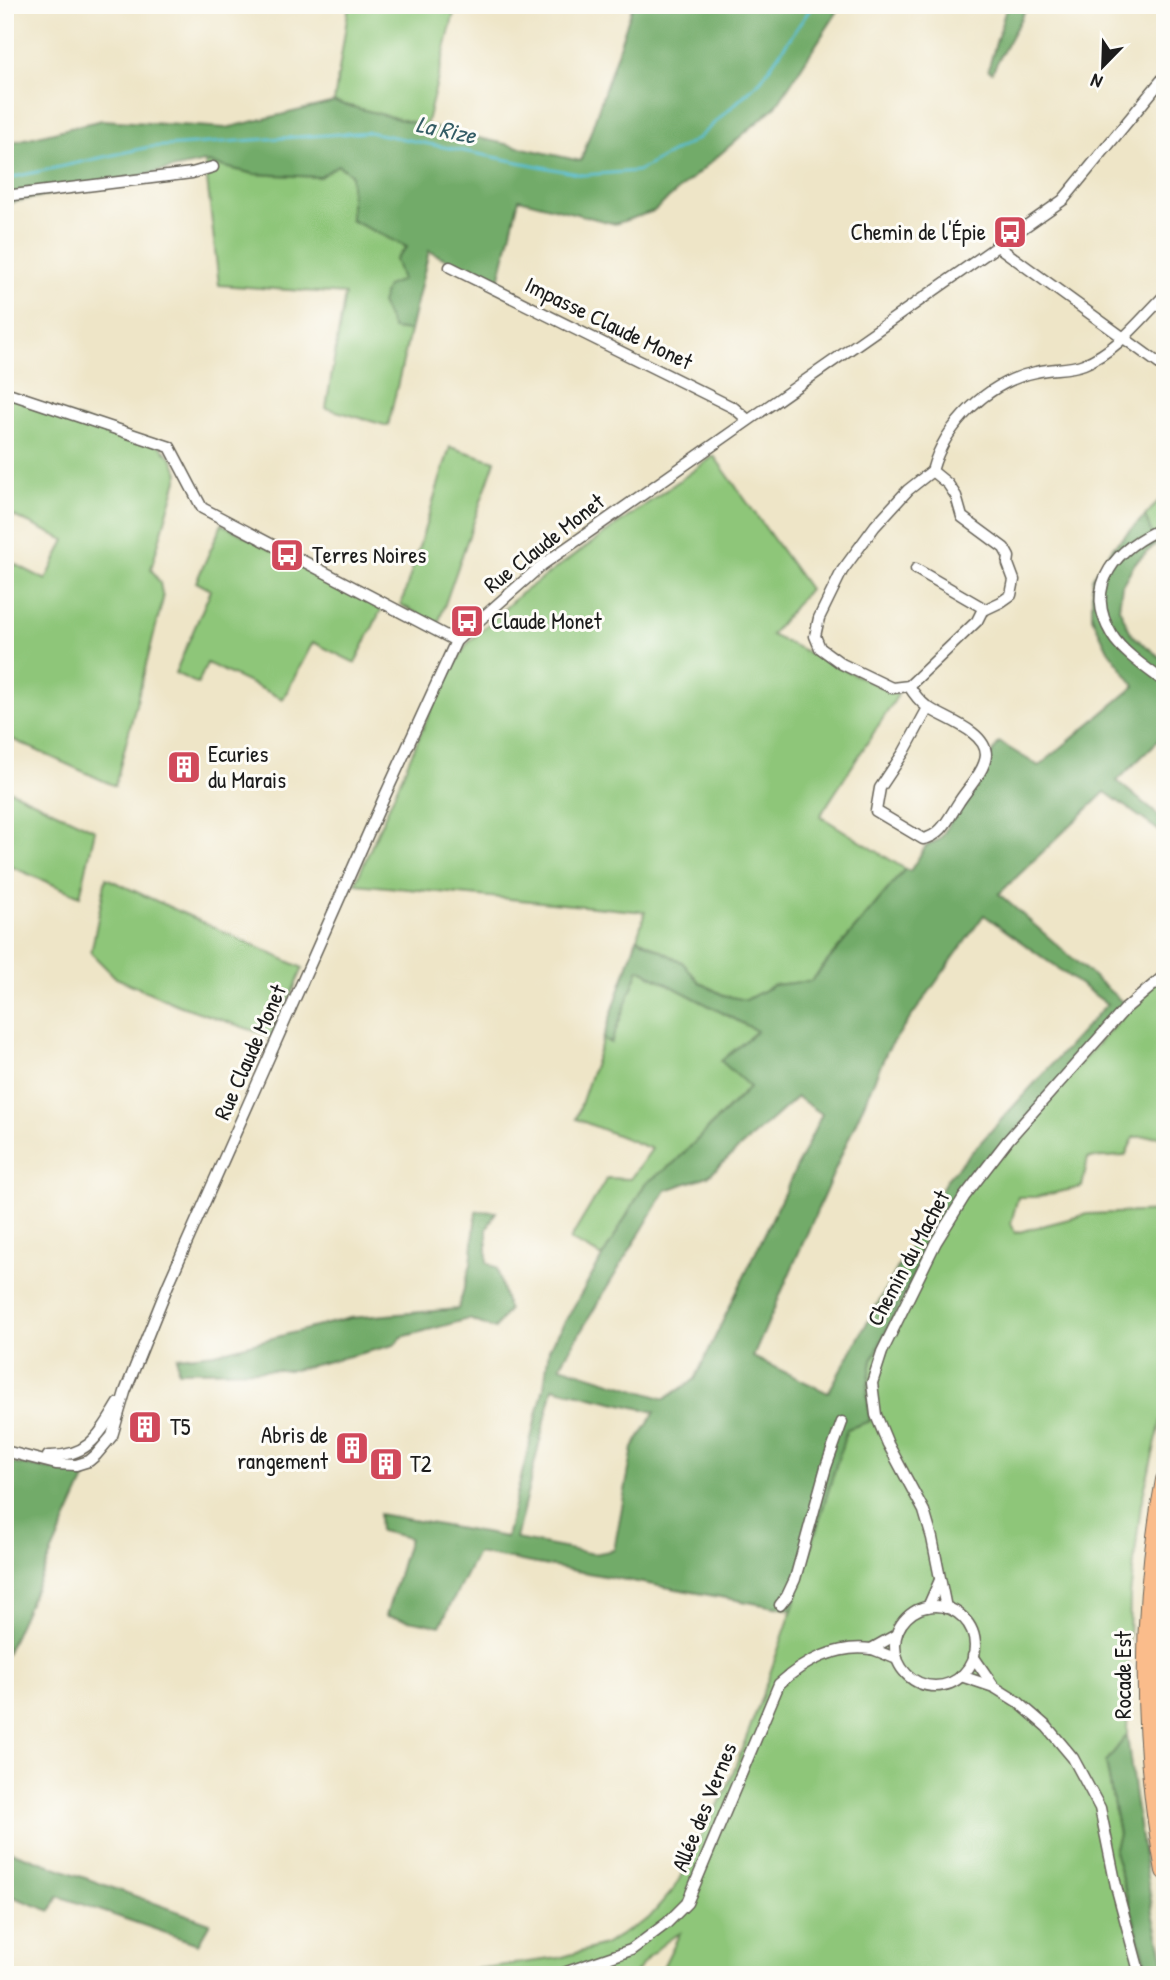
<svg xmlns="http://www.w3.org/2000/svg" width="1170" height="1980" font-family="'Patrick Hand',sans-serif">
<style>
.green{fill:#8ec679;stroke:#55714a;stroke-width:2}
.forest{fill:#72ab69;stroke:#476442;stroke-width:2;fill-rule:evenodd}
.lines{fill:none;stroke-linecap:round;stroke-linejoin:round}
.stream{stroke:#58bfd6;stroke-width:2.5}
.minor-casing{stroke:#666258;stroke-width:13}
.trunk-casing{stroke:#666258;stroke-width:20}
.minor{stroke:#fff;stroke-width:10}
.trunk{stroke:#fabc8b;stroke-width:18}
.labels{text-anchor:middle;stroke-width:6;stroke-linejoin:round;paint-order:stroke}
.poi-label{font-size:23px;fill:#1c1c1c;stroke:#fdfcf7;text-anchor:start}
.street-label{font-size:23px;fill:#1c1c1c;stroke:#fdfcf7}
.water-label{font-size:24px;font-style:italic;fill:#345d66;stroke:#fdfcf7}
</style>
<rect width="100%" height="100%" fill="#fdfcf7"/>
<filter id="ink" filterUnits="userSpaceOnUse"><feTurbulence type="fractalNoise" baseFrequency=".0143" numOctaves="2"/><feDisplacementMap in="SourceGraphic" scale="14" xChannelSelector="R" yChannelSelector="G"/><feConvolveMatrix kernelMatrix="1 2 1 2 8 2 1 2 1" color-interpolation-filters="sRGB"/></filter>
<filter id="wash" filterUnits="userSpaceOnUse"><feTurbulence type="fractalNoise" baseFrequency=".00686" numOctaves="4" result="noise"/><feDisplacementMap in="SourceGraphic" scale="28" xChannelSelector="R" yChannelSelector="G"/><feGaussianBlur stdDeviation="1.57" result="paint"/><feColorMatrix in="noise" values="0 0 0 0 0 0 0 0 0 0 0 0 0 0 0 0 0 1.4 0 .05"/><feComposite in="paint" operator="in"/></filter>
<g filter="url(#wash)">
<rect width="100%" height="100%" fill="#eee5c7"/>
<g class="green">
<polygon points="349,5 456,5 426,126 334,102"/>
<polygon points="205,162 254,174 320,177 337,165 351,174 351,220 407,247 393,329 410,331 388,426 326,408 345,294 219,285"/>
<polygon points="5,394 160,446 172,458 179,473 151,569 160,583 163,599 115,786 5,736 5,559 46,580 65,540 5,512"/>
<polygon points="450,447 495,461 438,624 401,605"/>
<polygon points="714,456 809,589 771,635 898,695 820,816 905,869 811,981 774,985 746,1001 723,995 699,982 682,962 637,938 645,912 355,884 437,696 467,644 520,594"/>
<polygon points="1165,494 1165,550 1156,544 1145,516"/>
<polygon points="222,524 382,608 355,663 313,642 283,699 207,663 198,684 175,673 211,590 196,582"/>
<polygon points="5,788 95,830 80,896 5,864"/>
<polygon points="106,878 303,968 272,1037 178,1005 116,978 91,953"/>
<polygon points="639,969 758,1031 750,1086 674,1163 645,1184 603,1257 570,1240 607,1178 630,1179 652,1149 576,1119 603,1039 611,1042"/>
<path d="M 1165,970 L 1165,1136 L 1134,1137 L 1125,1156 L 1088,1158 L 1082,1187 L 1036,1197 L 1018,1197 L 1011,1223 L 1015,1233 L 1088,1214 L 1165,1211 L 1165,1405 L 1141,1504 L 1130,1596 L 1127,1735 L 1106,1762 L 1119,1834 L 1114,1851 L 1150,1975 L 659,1975 L 680,1933 C 662,1943 646,1958 634,1975 L 452,1975 L 451,1972 L 559,1958 L 604,1945 L 649,1918 L 675,1888 L 699,1839 L 725,1793 L 761,1699 L 792,1610 L 847,1429 L 870,1421 L 867,1391 L 872,1360 L 923,1255 L 961,1194 Z"/>
</g>
<g class="forest">
<polygon points="633,5 848,5 838,11 776,106 654,211 615,224 519,199 498,285 429,251 410,331 393,329 381,303 387,286 402,280 395,259 407,247 351,220 351,174 338,165 320,177 254,174 205,162 5,204 5,144 102,120 226,128 334,102 426,126 581,161"/>
<polygon points="1007,5 1028,5 992,72 988,70"/>
<path d="M 1145,516 L 1156,544 L 1135,563 L 1122,585 L 1119,608 L 1132,635 L 1165,661 L 1165,734 L 1117,781 L 1165,821 L 1165,835 L 1105,792 L 999,894 L 1126,1005 L 961,1194 L 923,1255 L 872,1360 L 867,1391 L 870,1421 L 847,1429 L 792,1610 L 477,1553 L 440,1626 L 386,1616 L 409,1538 L 380,1531 L 379,1514 L 506,1537 L 544,1387 L 549,1349 L 645,1184 L 674,1163 L 750,1087 L 721,1061 L 757,1031 L 639,969 L 611,1043 L 603,1039 L 637,938 L 682,962 L 699,982 L 723,995 L 746,1000 L 774,985 L 811,981 L 905,869 L 910,871 L 926,846 L 940,839 L 999,742 L 1039,766 L 1135,686 L 1108,650 L 1092,617 L 1092,578 L 1114,546 ZM 984,915 L 1107,1004 L 947,1179 L 828,1393 L 753,1357 L 887,1051 ZM 797,1097 L 822,1114 L 695,1379 L 665,1399 L 560,1366 L 666,1190 L 708,1176 ZM 553,1388 L 655,1412 L 633,1448 L 614,1550 L 594,1554 L 516,1539 Z"/>
<polygon points="476,1211 496,1212 487,1229 487,1263 497,1268 508,1310 495,1329 469,1319 402,1337 394,1345 294,1370 178,1371 177,1357 215,1353 350,1318 458,1309 471,1264"/>
<polygon points="5,1462 87,1475 5,1656"/>
<path d="M 1127,1735 C 1134,1792 1142,1849 1152,1906 C 1155,1929 1165,1951 1165,1975 L 1150,1975 L 1114,1851 L 1119,1834 L 1106,1762 Z"/>
<polygon points="5,1849 210,1923 198,1944 58,1896 51,1911 5,1894"/>
</g>
<g class="lines">
<polyline class="stream" points="5,179 149,147 369,132 583,175 638,171 697,139 761,80 813,5"/>
</g>
</g>
<g filter="url(#ink)">
<g class="lines">
<g class="minor-casing">
<g id="minor">
<polyline points="5,196 192,173 213,167"/>
<polyline points="996,245 1165,368"/>
<polyline points="450,267 734,408 748,420"/>
<polyline points="5,392 170,447 202,508 456,641"/>
<path d="M 932,471 L 908,490 L 875,526 L 842,571 L 819,618 L 815,636 L 820,648 L 842,664 L 892,688 L 909,686 L 977,621 L 982,611 L 1001,602 L 1011,595 L 1014,580 L 1008,564 L 1009,557 L 1004,548 L 962,517 L 956,496 L 948,484 L 932,471 C 945,424 988,382 1036,372 C 1051,368 1069,370 1084,364 C 1117,351 1140,320 1165,295"/>
<path d="M 1165,527 C 1119,546 1081,584 1112,635 C 1122,652 1149,670 1165,682"/>
<polyline points="916,569 985,609"/>
<path d="M 909,686 C 914,694 918,700 926,706 C 941,718 986,730 986,755 C 985,771 967,789 959,802 C 949,817 942,836 923,839 L 876,811 L 880,788 L 904,752 L 928,708"/>
<polyline points="5,1451 56,1464 76,1465 89,1461 96,1455 112,1436 125,1392 168,1285 383,800 456,641 542,565 1063,200 1165,76"/>
<path d="M 48,1456 C 89,1457 99,1435 119,1403"/>
<polyline points="780,1605 787,1596 795,1579 826,1467 842,1422"/>
<circle cx="935" cy="1646" r="40"/>
<polyline points="928,1607 940,1580"/>
<polyline points="946,1608 932,1538 924,1511 888,1444 876,1415 872,1383 882,1352 936,1242 964,1197 1008,1140 1125,1009 1165,975"/>
<polyline points="871,1649 896,1635"/>
<polyline points="973,1656 994,1687"/>
<polyline points="961,1676 994,1687 1018,1702 1047,1727 1073,1758 1100,1808 1116,1886 1140,1975"/>
<path d="M 558,1975 L 631,1950 L 667,1923 L 687,1903 L 779,1684 C 803,1662 837,1644 871,1649 C 879,1651 889,1656 897,1659"/>
</g>
</g>
<g class="trunk-casing">
<g id="trunk">
<path d="M 1165,1480 C 1140,1611 1141,1740 1165,1871"/>
<polyline points="1165,1585 1161,1665 1165,1761"/>
</g>
</g>
<use href="#minor" class="minor"/>
<use href="#trunk" class="trunk"/>
</g>
</g>
<defs>
<g id="bus-square" transform="scale(1.75)"><rect x="-9" y="-9" width="18" height="18" rx="4" fill="#d1495b" stroke="#fdfcf7"/><path d="M-5-6H5V4H4V6H2V4H-2V6H-4V4H-5ZM-3.5-4V0h7V-4ZM-3.5 1.2v1.5H-2V1.2ZM2 1.2v1.5H3.5V1.2Z" fill="#fff"/></g>
<g id="building-square" transform="scale(1.75)"><rect x="-9" y="-9" width="18" height="18" rx="4" fill="#d1495b" stroke="#fdfcf7"/><path d="M-4-6H4V6H1V3H-1V6H-4ZM-2.5-4.3h1.7v1.8h-1.7ZM.8-4.3h1.7v1.8H.8ZM-2.5-1h1.7V.8h-1.7ZM.8-1h1.7V.8H.8Z" fill="#fff"/></g>
</defs>
<g fill-rule="evenodd">
<use href="#bus-square" x="1010" y="232"/>
<use href="#bus-square" x="287" y="555"/>
<use href="#bus-square" x="467" y="621"/>
<use href="#building-square" x="184" y="767"/>
<use href="#building-square" x="145" y="1427"/>
<use href="#building-square" x="352" y="1448"/>
<use href="#building-square" x="386" y="1464"/>
</g>
<g class="labels">
<g class="poi-label">
<text x="986" y="240" text-anchor="end">Chemin de l'Épie</text>
<text x="312" y="563">Terres Noires</text>
<text x="491" y="629">Claude Monet</text>
<text x="208" y="762">Ecuries<tspan x="208" dy="26">du Marais</tspan></text>
<text x="170" y="1435">T5</text>
<text x="328" y="1443" text-anchor="end">Abris de<tspan x="328" dy="26">rangement</tspan></text>
<text x="410" y="1472">T2</text>
</g>
<g class="street-label">
<text transform="translate(609 323) rotate(26)" y="8">Impasse Claude Monet</text>
<text transform="translate(544 543) rotate(-38)" y="8">Rue Claude Monet</text>
<text transform="translate(250 1052) rotate(-66)" y="8">Rue Claude Monet</text>
<text transform="translate(908 1258) rotate(-62)" y="8">Chemin du Machet</text>
<text transform="translate(1123 1675) rotate(-90)" y="8">Rocade Est</text>
<text transform="translate(704 1807) rotate(-68)" y="8">Allée des Vernes</text>
</g>
<g class="water-label">
<text transform="translate(446 130) rotate(12)" y="8">La Rize</text>
</g>
</g>
<rect width="1170" height="1980" fill="none" stroke="#fdfcf7" stroke-width="28"/>
<g transform="translate(1103 66) rotate(203)" stroke="#fdfcf7" stroke-width="5" paint-order="stroke">
<path d="M0-5L12 26L0 18L-12 26Z" fill="#1c1c1c"/>
<text y="-10" font-size="19" font-weight="bold" text-anchor="middle" fill="#1c1c1c">N</text>
</g>
</svg>
